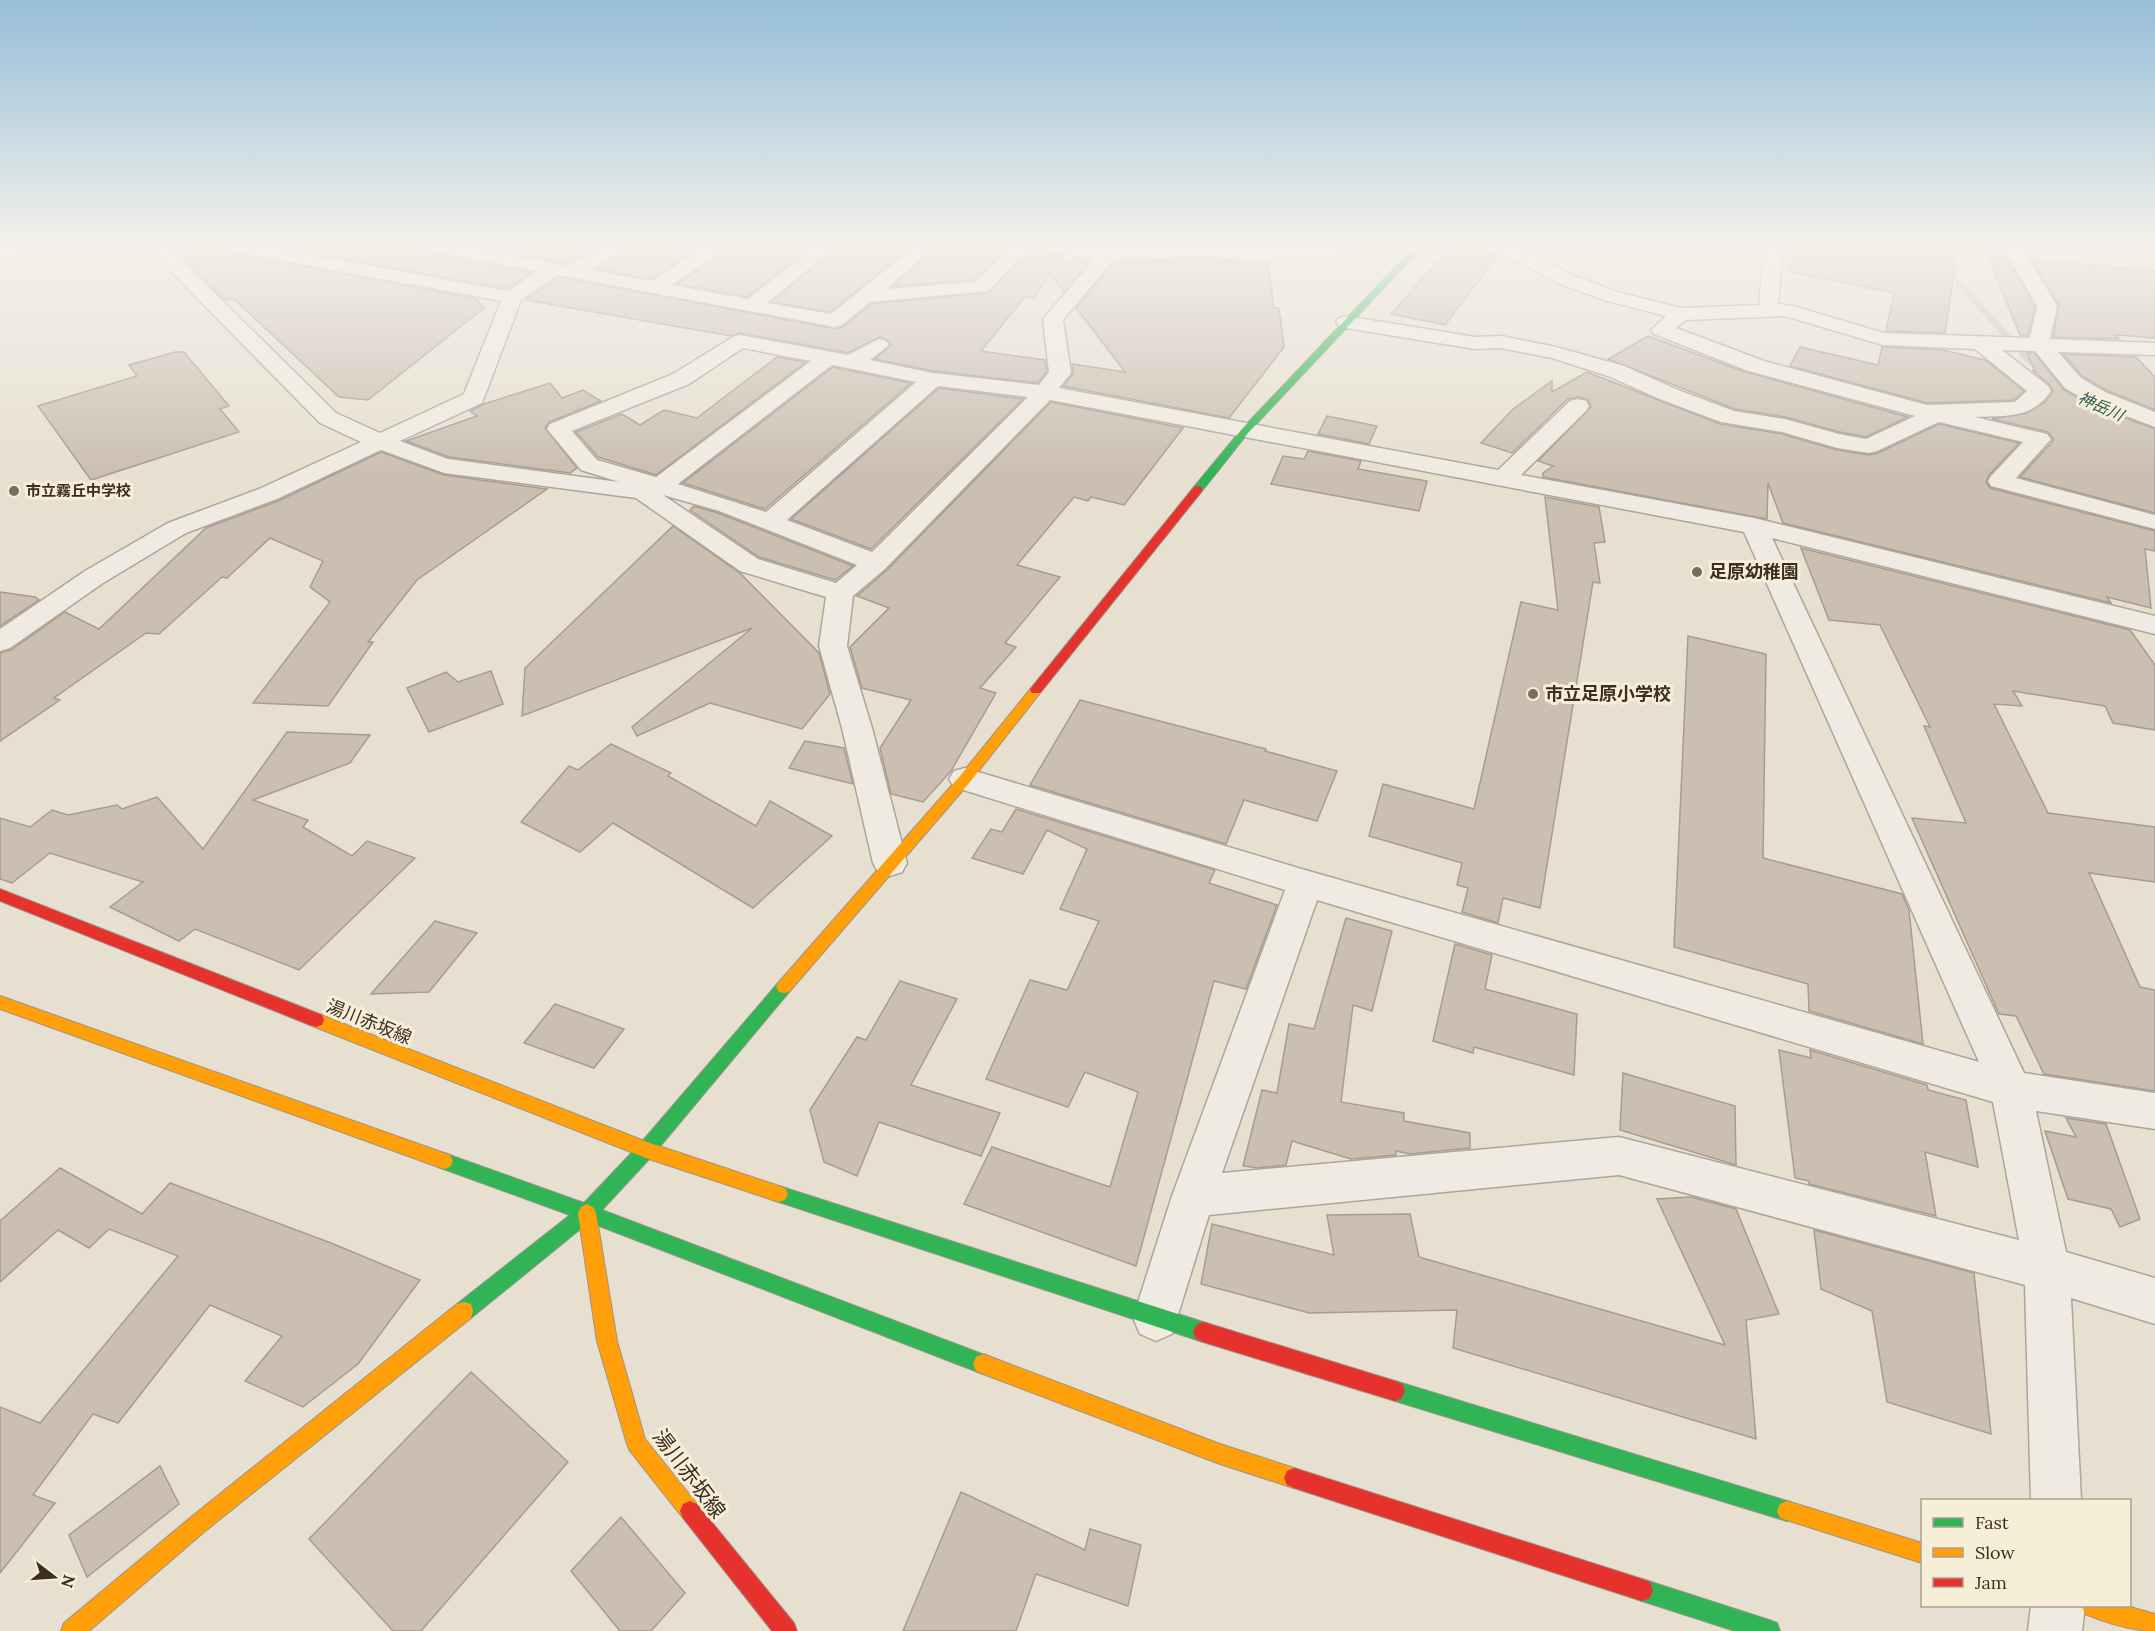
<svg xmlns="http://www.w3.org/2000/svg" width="2155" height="1631" font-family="Lora,'Noto Sans JP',serif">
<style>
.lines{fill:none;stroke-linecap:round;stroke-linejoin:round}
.stream{fill:#bcccc2;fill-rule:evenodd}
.building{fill:#cbbfb2;stroke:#a89c90;stroke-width:1.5}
.street-casing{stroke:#ada599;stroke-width:3}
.fast-casing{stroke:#9c958a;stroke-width:2}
.slow-casing{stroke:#9c958a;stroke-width:2}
.jam-casing{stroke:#9c958a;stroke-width:2}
.street{fill:#efebe3;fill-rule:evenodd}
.fast{fill:#30b455;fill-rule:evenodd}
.slow{fill:#ff9f0a;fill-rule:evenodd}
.jam{fill:#e5322d;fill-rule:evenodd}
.poi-dot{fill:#786c5e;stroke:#f7eed8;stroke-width:2}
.labels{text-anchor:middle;stroke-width:6;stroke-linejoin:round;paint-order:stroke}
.far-poi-label{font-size:15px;font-weight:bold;fill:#3d2e20;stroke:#f7eed8;text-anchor:start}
.far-water-label{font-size:16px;font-style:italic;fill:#2f5d5a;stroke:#f7eed8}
.poi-label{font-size:18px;font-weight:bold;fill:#3d2e20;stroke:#f7eed8;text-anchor:start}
.street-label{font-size:18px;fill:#3d2e20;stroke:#f7eed8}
.near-street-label{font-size:21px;fill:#3d2e20;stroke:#f7eed8}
</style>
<rect width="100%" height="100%" fill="#e7e0d1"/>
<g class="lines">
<g class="stream">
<polygon points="1919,245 1925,245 1998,320 2014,341 2013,343 2007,343 1992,324"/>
<path d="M 2019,352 L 2025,352 C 2063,387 2108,407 2155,427 L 2155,433 C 2107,418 2056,389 2019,356 Z"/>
</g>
</g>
<g class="building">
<polygon points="203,245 214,245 219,251 476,299 484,308 368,400 339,397 234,299 225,300 182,256"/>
<polygon points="264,245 414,245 419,251 531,272 508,289"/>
<polygon points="464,245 601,245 569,264"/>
<polygon points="628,245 703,245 652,279 596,269 624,251"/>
<polygon points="730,245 814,245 747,297 678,284 726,251"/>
<polygon points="839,245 914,245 830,312 772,302"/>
<polygon points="939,245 1010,245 974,280 893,286"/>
<polygon points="1453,245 1481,245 1485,251 1497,256 1445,325 1391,314"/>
<polygon points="1798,245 1958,245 1945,333 1886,331 1894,293 1789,272"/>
<polygon points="1032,250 1061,256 1058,261 1091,261 1064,292 1050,274 1034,298 1025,297 981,351 1045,360 1047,371 1038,383 933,371 875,359 891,345 888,340 880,337 848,353 740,333 731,336 526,300 558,277 836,329 843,327 871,304 988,293"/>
<polygon points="1987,254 2006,256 2035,306 2028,336 2020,335"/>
<polygon points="1207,259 1268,263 1274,308 1279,308 1284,347 1229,418 1063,386 1073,374 1072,364 1125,372 1076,308 1114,262"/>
<polygon points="2031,259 2155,271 2155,338 2115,335 2119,339 2053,337 2059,305"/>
<polygon points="1648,336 1742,371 1908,417 1866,437 1840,432 1785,417 1735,409 1608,359"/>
<polygon points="1800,347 1878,365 1882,347 1943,350 1985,360 2024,391 2014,400 1927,403 1790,366"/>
<polygon points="175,352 184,352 229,406 220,409 239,432 91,480 38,406 137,376 129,365"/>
<polygon points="2027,353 2034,353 2064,390 2088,404 2155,429 2155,513 2020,477 2053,441 2053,438 2048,432 1992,419 2027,413 2045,402 2053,392 2049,384 2032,370 2035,371"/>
<polygon points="2063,354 2136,357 2155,377 2155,410 2106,390 2082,376"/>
<polygon points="777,357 806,362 656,475 598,457 576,432 622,414 640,425 664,410 697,418"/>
<polygon points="833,367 911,383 765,509 683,483"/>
<polygon points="1587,372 1720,424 1782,434 1837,450 1869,455 1878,453 1939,424 2019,443 1989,475 1986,482 1990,488 2155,531 2155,551 2145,549 2151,608 2107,597 2111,603 1783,523 1768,483 1767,519 1543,477 1543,473 1553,466 1538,461 1591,407 1588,400 1579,397 1568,399 1512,453 1481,443 1513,409 1552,381 1552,392"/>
<polygon points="550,383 562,398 583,390 601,401 549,422 545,428 577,468 570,473 449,457 406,441 477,416 470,411 484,404"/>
<polygon points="939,388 1023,399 871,549 791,519"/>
<polygon points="1051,402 1183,428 1124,505 1091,497 1088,501 1074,497 1017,565 1060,577 1005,643 1016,647 980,688 996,693 951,771 923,802 891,794 880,748 911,700 862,688 850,647 889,608 857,596 886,571"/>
<polygon points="1327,416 1377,426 1369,444 1318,434"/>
<polygon points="1308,451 1361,461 1358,469 1427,481 1419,511 1271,484 1283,456 1304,459"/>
<polygon points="381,452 444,475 547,489 417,580 368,642 373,642 328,706 253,703 330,602 310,587 323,561 270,538 227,578 222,577 159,634 146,633 54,698 60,700 0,741 0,653 11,650 65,612 99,629 206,528 278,501"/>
<polygon points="1545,497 1599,507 1605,542 1594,543 1600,583 1593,582 1540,908 1503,898 1498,923 1462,912 1468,888 1457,885 1462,863 1369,836 1383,784 1474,809 1521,602 1558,610"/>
<polygon points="694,506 718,513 853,566 835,580 759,557 690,510"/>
<polygon points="673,526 741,574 819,653 830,694 802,729 710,703 637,736 632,727 752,628 522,716 525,668"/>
<polygon points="1801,548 2130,630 2155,665 2155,730 2113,723 2105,706 2013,691 2022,706 1994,704 2048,813 2155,827 2155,882 2089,873 2140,987 2155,990 2155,1091 2044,1074 2016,1016 1999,1014 1912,818 1966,823 1924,726 1930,727 1880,625 1829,620"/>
<polygon points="0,592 35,597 39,600 0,626"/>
<polygon points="1688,636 1766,654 1763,858 1902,894 1909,910 1923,1044 1809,1011 1808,984 1674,947"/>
<polygon points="491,671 503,704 429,732 407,688 446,672 458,682"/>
<polygon points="1080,700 1266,749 1265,751 1337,771 1317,821 1244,800 1226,844 1030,785"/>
<polygon points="287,732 370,735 350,763 253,800 308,820 303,827 352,856 367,841 415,858 299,970 195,929 179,941 110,907 143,882 50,853 12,883 0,879 0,818 30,827 52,810 68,815 117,805 122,809 157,797 203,849"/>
<polygon points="805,741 844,748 853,784 789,768"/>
<polygon points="611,744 671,773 668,776 756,826 770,801 832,836 753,908 613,823 580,852 521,822 569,766 578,770"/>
<polygon points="1016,809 1215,870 1209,883 1277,905 1246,989 1214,981 1136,1266 964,1204 992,1147 1110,1187 1138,1092 1085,1072 1068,1107 986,1079 1030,980 1067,990 1099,921 1060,909 1087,849 1047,830 1023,874 972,858 991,829 1002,832"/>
<polygon points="1346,918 1392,931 1372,1011 1353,1005 1341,1102 1404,1113 1404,1121 1470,1133 1470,1148 1410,1154 1396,1151 1396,1155 1351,1159 1292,1141 1286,1165 1257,1168 1243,1166 1262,1090 1277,1093 1289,1024 1314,1029"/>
<polygon points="435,921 477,933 429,992 371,994"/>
<polygon points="1455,944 1492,955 1485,989 1577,1014 1574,1075 1474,1047 1473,1053 1433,1041"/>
<polygon points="900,981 957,999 911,1085 1000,1113 981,1156 879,1122 857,1176 824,1162 810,1110 857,1037 866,1040"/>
<polygon points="555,1004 624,1029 594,1068 524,1043"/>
<polygon points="1779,1050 1811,1058 1810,1050 1927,1085 1928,1090 1966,1100 1978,1167 1925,1152 1936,1216 1809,1184 1809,1181 1795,1178"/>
<polygon points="1623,1073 1735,1106 1736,1165 1620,1130"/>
<polygon points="2066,1118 2106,1124 2140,1219 2120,1227 2111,1209 2068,1199 2045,1131 2076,1137"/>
<polygon points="60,1168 142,1214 170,1183 331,1243 420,1280 358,1364 303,1407 245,1381 282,1336 210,1305 118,1423 93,1414 33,1495 55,1503 0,1573 0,1407 40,1423 178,1256 109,1229 89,1248 58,1230 0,1282 0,1221"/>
<polygon points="1691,1197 1736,1209 1779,1314 1746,1320 1756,1439 1453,1348 1457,1310 1309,1313 1201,1284 1212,1224 1334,1255 1327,1215 1410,1214 1419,1257 1725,1345 1657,1199"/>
<polygon points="1814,1230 1974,1273 1991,1434 1887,1402 1872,1311 1821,1289"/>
<polygon points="471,1372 568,1462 421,1631 393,1631 309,1539"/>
<polygon points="160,1466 179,1504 87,1577 69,1535"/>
<polygon points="961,1492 1085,1550 1090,1529 1141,1545 1128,1606 1036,1574 1016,1631 903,1631"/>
<polygon points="621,1517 685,1593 651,1631 620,1631 571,1571"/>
</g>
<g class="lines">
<g class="street-casing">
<g id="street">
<polygon points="17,245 73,245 70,249 64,250 0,257 0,247"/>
<path d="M 109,245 L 166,245 L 336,413 L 380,433 L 464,394 L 501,301 L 225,250 L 219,249 L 216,245 L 253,245 L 509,291 L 537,271 L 425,250 L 419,249 L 416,245 L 453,245 L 569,266 L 605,245 L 626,245 L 623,249 L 590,270 L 652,281 L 707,245 L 728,245 L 725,249 L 672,285 L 748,299 L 817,245 L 837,245 L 767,303 L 831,314 L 917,245 L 937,245 L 886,289 L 975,282 L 1013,245 L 1074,245 L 1108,249 L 1207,247 L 1263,249 L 1337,245 L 1423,245 L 1420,249 L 1414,250 L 1263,261 L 1207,257 L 1113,260 L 1063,320 L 1071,373 L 1059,388 L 1498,470 L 1570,401 L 1578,399 L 1586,401 L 1589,406 L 1586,411 L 1521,475 L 1754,518 L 2155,616 L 2155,634 L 1772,538 L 2024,1073 L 2155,1093 L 2155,1129 L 2036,1111 L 2066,1252 L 2155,1278 L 2155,1324 L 2071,1298 L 2081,1500 L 2031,1500 L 2025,1285 L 1619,1175 L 1209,1215 L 1172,1334 L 1156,1341 L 1140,1334 L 1133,1318 L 1172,1196 L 1285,890 L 954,787 L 949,779 L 954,771 L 965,768 L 1305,870 L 1979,1062 L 1744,532 L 1050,400 L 885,569 L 853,596 L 847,646 L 872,728 L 907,863 L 902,872 L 890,876 L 878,872 L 873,863 L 842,728 L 819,646 L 826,597 L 740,571 L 636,498 L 444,473 L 381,450 L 277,499 L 186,533 L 103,583 L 10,648 L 0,651 L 0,629 L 85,571 L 168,523 L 259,489 L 361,442 L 320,423 L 150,250 L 112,249 ZM 1031,247 L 1039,250 L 1095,259 L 1043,319 L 1049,372 L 1039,385 L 933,373 L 870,360 L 889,345 L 886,341 L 879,339 L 848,355 L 740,335 L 733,337 L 673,374 L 550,424 L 547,429 L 581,470 L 619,482 L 448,459 L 400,441 L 482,403 L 521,300 L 557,275 L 835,327 L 842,325 L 870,302 L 988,291 ZM 743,348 L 811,361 L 656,477 L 597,460 L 572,431 L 689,384 ZM 832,365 L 916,382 L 766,512 L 678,484 ZM 938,386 L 1028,397 L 872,552 L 787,520 ZM 663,495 L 719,511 L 857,565 L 836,583 L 758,559 ZM 1317,900 L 1993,1102 L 2019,1240 L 1619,1137 L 1222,1173 Z"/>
<path d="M 1483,245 L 1507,245 L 1540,257 L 1569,274 L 1618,292 L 1681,308 L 1759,305 L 1765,245 L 1783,245 L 1778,304 L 1793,306 L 1884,333 L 2030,338 L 2037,306 L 2002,245 L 2020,245 L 2057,306 L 2050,339 L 2155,343 L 2155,355 L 2058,352 L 2081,378 L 2105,392 L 2155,412 L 2155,427 L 2089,402 L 2065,388 L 2035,351 L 2002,350 L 2048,386 L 2051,391 C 2031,420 2006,415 1975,417 L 2047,434 L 2051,439 L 2016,478 L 2155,515 L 2155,529 L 1991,486 L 1988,481 L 1991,476 L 2023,442 L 1939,422 L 1877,451 L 1869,453 L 1837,448 L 1782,432 L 1721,422 L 1662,400 L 1608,376 L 1552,358 L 1501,348 L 1475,349 L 1346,328 L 1339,326 L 1336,322 L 1339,318 L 1346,316 L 1475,337 L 1501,336 L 1556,347 L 1624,366 L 1678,390 L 1734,411 L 1785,419 L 1839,434 L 1866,439 L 1915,416 L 1748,371 L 1654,334 L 1651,330 L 1666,316 L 1604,300 L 1555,282 L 1526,265 L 1486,249 ZM 1785,316 L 1883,345 L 1975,349 L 2027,391 L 2015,402 L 1927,405 L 1764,361 L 1676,328 L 1686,320 Z"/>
<polygon points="2031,1606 2085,1606 2082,1631 2028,1631"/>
</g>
</g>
<g class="fast-casing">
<g id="fast">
<polygon points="1416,245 1424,245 1248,433 1202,491 1194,491 1194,487 1242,429"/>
<polygon points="784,981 789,982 792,987 789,992 652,1156 602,1210 990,1357 993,1364 990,1371 983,1374 589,1222 471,1318 464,1320 457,1318 455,1311 457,1304 570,1215 438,1167 435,1161 438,1155 444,1153 584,1203 640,1144 779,982"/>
<polygon points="779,1186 1203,1322 1210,1325 1213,1332 1210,1339 1203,1342 779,1202 773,1200 770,1194 773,1188"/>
<polygon points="1395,1381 1787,1501 1794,1504 1797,1511 1794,1518 1787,1521 1395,1401 1388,1398 1385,1391 1388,1384"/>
<polygon points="1642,1579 1769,1620 1777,1623 1780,1631 1735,1631 1642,1601 1634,1598 1631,1590 1634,1582"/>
</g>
</g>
<g class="slow-casing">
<g id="slow">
<polygon points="1036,686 1040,687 1042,690 1040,693 970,782 789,992 784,993 779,992 776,987 779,982 960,776 1032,687"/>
<polygon points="0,996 444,1153 450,1155 453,1161 450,1167 444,1169 0,1009"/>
<polygon points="316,1013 647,1142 785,1188 788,1194 785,1200 779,1202 646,1158 310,1025 308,1020 310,1015"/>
<polygon points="587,1204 593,1207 596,1213 617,1341 645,1439 697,1504 700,1511 697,1518 690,1521 683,1518 630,1451 627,1444 597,1341 578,1213 581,1207"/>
<polygon points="464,1302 471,1304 473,1311 471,1318 204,1532 89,1631 61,1631 64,1623 190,1518 457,1304"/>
<polygon points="983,1354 1220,1444 1294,1468 1301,1471 1304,1478 1301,1485 1294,1488 1220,1464 983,1374 976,1371 973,1364 976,1357"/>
<polygon points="1787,1501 1922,1543 1922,1563 1780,1518 1777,1511 1780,1504"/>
<path d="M 2082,1606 L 2127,1606 L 2155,1614 L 2155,1631 C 2131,1631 2107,1623 2085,1614 Z"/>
</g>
</g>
<g class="jam-casing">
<g id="jam">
<polygon points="1198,486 1202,487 1202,491 1040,693 1032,693 1030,690 1032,687 1194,487"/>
<polygon points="0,889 322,1015 324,1020 322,1025 316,1027 310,1025 0,901"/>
<polygon points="1203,1322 1395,1381 1402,1384 1405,1391 1402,1398 1395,1401 1203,1342 1196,1339 1193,1332 1196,1325"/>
<polygon points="1294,1468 1642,1579 1650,1582 1653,1590 1650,1598 1642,1601 1294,1488 1287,1485 1284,1478 1287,1471"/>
<polygon points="690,1501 697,1504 794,1623 797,1631 772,1631 683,1518 680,1511 683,1504"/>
</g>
</g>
<use href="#street" class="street"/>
<use href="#fast" class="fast"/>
<use href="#slow" class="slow"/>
<use href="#jam" class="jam"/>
</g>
<linearGradient id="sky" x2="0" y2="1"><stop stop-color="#96bed9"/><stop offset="0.52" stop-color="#f4f1ea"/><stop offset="1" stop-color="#f4f1ea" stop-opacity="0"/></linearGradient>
<rect width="2155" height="473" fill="url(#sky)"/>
<g class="poi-dot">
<circle cx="14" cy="491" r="6"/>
<circle cx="1697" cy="572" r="6"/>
<circle cx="1533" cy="694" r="6"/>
</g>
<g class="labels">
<g class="far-poi-label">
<text x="26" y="496">市立霧丘中学校</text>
</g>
<g class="far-water-label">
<text transform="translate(2101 406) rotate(24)" y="6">神岳川</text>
</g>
<g class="poi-label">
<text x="1709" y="578">足原幼稚園</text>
<text x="1545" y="700">市立足原小学校</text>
</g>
<g class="street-label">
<text transform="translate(369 1022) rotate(22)" y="6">湯川赤坂線</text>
</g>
<g class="near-street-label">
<text transform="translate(689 1474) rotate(53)" y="7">湯川赤坂線</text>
</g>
</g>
<rect x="1921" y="1499" width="210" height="108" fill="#f7eed8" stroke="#ada18e" stroke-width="1.5"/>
<rect x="1933" y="1518" width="30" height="9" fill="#30b455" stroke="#ada18e" stroke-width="1.5"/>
<text x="1975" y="1529" font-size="18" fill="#3d2e20">Fast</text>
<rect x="1933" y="1548" width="30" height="9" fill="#ff9f0a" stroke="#ada18e" stroke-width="1.5"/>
<text x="1975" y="1559" font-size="18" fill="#3d2e20">Slow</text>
<rect x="1933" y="1578" width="30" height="9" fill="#e5322d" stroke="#ada18e" stroke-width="1.5"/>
<text x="1975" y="1589" font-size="18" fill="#3d2e20">Jam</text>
<g transform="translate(54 1577) rotate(107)" stroke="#f7eed8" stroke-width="4.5" paint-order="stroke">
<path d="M0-4.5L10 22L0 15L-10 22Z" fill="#3d2e20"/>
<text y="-9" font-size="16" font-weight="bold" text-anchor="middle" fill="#3d2e20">N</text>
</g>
</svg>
